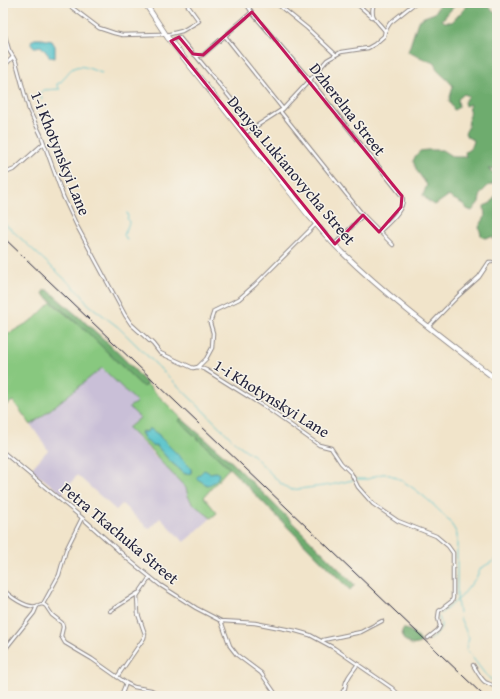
<svg xmlns="http://www.w3.org/2000/svg" width="500" height="699" font-family="'Gentium Book Plus',serif">
<style>
.industrial{fill:#c9bfd7}
.green{fill:#88c87f;stroke:#55755d;fill-rule:evenodd}
.forest{fill:#6eac6e;stroke:#486754}
.water{fill:#54c2ca;stroke:#3b7282}
.lines{fill:none;stroke-linecap:round;stroke-linejoin:round}
.stream{stroke:#54c2ca;stroke-width:1}
.minor-casing{stroke:#8a8382;stroke-width:4.5}
.trunk-casing{stroke:#8a8382;stroke-width:6}
.minor{stroke:#fff;stroke-width:2.5}
.trunk{stroke:#fff;stroke-width:4.5}
.rail{stroke:#22223b;stroke-width:1}
.marked{fill:none;stroke:#c2185b;stroke-width:3;stroke-linejoin:round}
.labels{text-anchor:middle;stroke-width:3;stroke-linejoin:round;paint-order:stroke}
.street-label{font-size:16px;fill:#22223b;stroke:#f7f3e8}
</style>
<rect width="100%" height="100%" fill="#f7f3e8"/>
<filter id="ink" filterUnits="userSpaceOnUse"><feTurbulence type="fractalNoise" baseFrequency=".025" numOctaves="2"/><feDisplacementMap in="SourceGraphic" scale="8" xChannelSelector="R" yChannelSelector="G"/><feConvolveMatrix kernelMatrix="1 2 1 2 8 2 1 2 1" color-interpolation-filters="sRGB"/></filter>
<filter id="wash" filterUnits="userSpaceOnUse"><feTurbulence type="fractalNoise" baseFrequency=".012" numOctaves="4" result="noise"/><feDisplacementMap in="SourceGraphic" scale="16" xChannelSelector="R" yChannelSelector="G"/><feGaussianBlur stdDeviation="0.9" result="paint"/><feColorMatrix in="noise" values="0 0 0 0 0 0 0 0 0 0 0 0 0 0 0 0 0 1.4 0 .05"/><feComposite in="paint" operator="in"/></filter>
<g filter="url(#wash)">
<rect width="100%" height="100%" fill="#f1e4ca"/>
<polygon class="industrial" points="102,367 137,402 140,418 128,428 186,488 188,496 203,512 211,518 184,542 160,518 149,529 122,504 116,510 77,475 62,494 31,469 48,450 31,425"/>
<path class="green" d="M 51,302 L 87,332 L 143,387 L 147,384 L 181,418 L 179,421 L 229,468 L 204,497 L 217,513 L 211,518 L 192,503 L 188,496 L 186,488 L 159,460 L 156,455 L 128,428 L 140,418 L 129,407 L 137,402 L 102,368 L 31,425 L 13,401 L 3,407 L 3,337 L 34,319 ZM 149,430 L 159,435 L 160,437 L 191,469 L 191,473 L 185,474 L 170,461 L 156,445 L 145,439 L 141,433 L 142,431 L 147,432 Z"/>
<g class="forest">
<path d="M 440,3 L 457,3 L 442,20 L 445,22 L 452,22 L 470,3 L 487,3 L 494,13 L 497,10 L 497,169 L 488,169 L 497,175 L 497,182 L 488,186 L 481,193 L 479,202 L 472,211 L 467,209 L 463,204 L 448,196 L 435,205 L 428,201 L 423,195 L 427,185 L 417,171 L 413,161 L 416,155 L 420,151 L 427,150 L 442,150 L 453,157 L 466,157 L 465,152 C 471,149 473,146 474,140 L 467,137 L 465,133 L 468,128 L 470,104 L 465,106 L 464,102 L 469,96 L 464,94 L 458,99 L 459,107 L 454,110 L 449,101 L 453,86 C 448,79 441,75 436,69 L 436,64 L 408,52 L 418,21 L 424,17 L 435,13 Z"/>
<polygon points="496,195 497,197 497,245 496,245 493,237 484,238 481,235 479,227 485,217 484,206 491,203"/>
<path d="M 44,290 L 48,290 C 82,320 118,349 147,384 L 143,387 L 87,332 L 43,294 Z"/>
<polygon points="181,418 233,463 355,585 350,590 229,468 179,421"/>
<path d="M 403,629 C 409,628 418,636 421,642 L 418,644 L 412,645 L 403,639 L 402,631 Z"/>
</g>
<g class="water">
<polygon points="35,39 42,39 52,41 55,46 55,58 50,57 41,46 36,47 33,47 31,41"/>
<polygon points="149,428 159,435 160,437 188,465 191,469 191,473 185,474 170,461 156,445 152,446 145,439 141,432 147,432"/>
<path d="M 204,470 L 210,473 L 216,472 L 219,474 C 218,480 213,484 207,485 L 196,478 Z"/>
</g>
<g class="lines">
<g class="stream">
<path d="M 42,99 L 40,93 L 43,90 L 60,89 L 57,86 L 57,84 C 64,81 63,78 68,73 C 78,60 90,70 102,73"/>
<polyline points="3,222 81,294 88,304 118,327 236,443 254,456 280,483 291,490 331,485 353,480"/>
<polyline points="127,240 124,235 129,223 128,219 127,219 128,217 127,213"/>
<path d="M 356,479 C 360,479 364,479 368,479 C 374,477 380,473 386,474 C 405,477 452,517 457,535 L 457,600 L 459,613"/>
<polyline points="440,614 461,597 476,578 481,568 497,559"/>
<polyline points="460,618 469,638 466,649 485,674 497,685"/>
<path d="M 430,640 C 439,632 444,630 439,617"/>
</g>
</g>
</g>
<g filter="url(#ink)">
<g class="lines">
<g class="minor-casing">
<g id="minor">
<polyline points="66,3 99,28 114,33 122,35 161,34 166,35 182,31 199,21 186,3"/>
<path d="M 246,3 L 253,14 L 310,80 L 402,196 C 407,208 387,224 379,232"/>
<polyline points="276,3 307,28 335,54"/>
<polyline points="356,3 372,17"/>
<path d="M 374,3 C 369,18 377,20 385,31"/>
<polyline points="3,29 9,50 16,62 29,110 41,135 63,196 77,226 125,315 131,324 153,344 160,353 193,368 198,367 206,370 265,407 319,445 331,448 341,463 351,473 358,487 373,504 398,521 436,536 448,546 453,553 453,598 452,601 439,611 438,618 440,626 438,630 428,638"/>
<polyline points="225,36 283,109"/>
<polyline points="171,41 179,37 193,54 196,56 203,55 252,12"/>
<polyline points="196,56 255,128"/>
<polyline points="3,67 13,57"/>
<polyline points="280,111 363,215 393,245"/>
<polyline points="244,134 283,109 310,80 327,60 341,52 368,48 375,44 384,36 385,31 390,23 415,3"/>
<polyline points="3,174 15,169 44,143"/>
<polyline points="335,244 363,215"/>
<polyline points="428,327 458,296 479,277 489,262 492,262"/>
<polyline points="198,367 206,359 212,348 213,333 210,323 214,311 239,299 255,285 316,224"/>
<polyline points="3,452 87,522 129,560 160,585 196,608 221,621 255,623 296,631 310,635 334,648 392,688 400,696"/>
<path d="M 3,589 C 9,596 27,609 37,606 C 39,605 40,604 43,604 L 46,606 L 52,615 L 62,623 L 63,627 L 61,636 L 65,643 L 92,659 L 126,683 L 134,687 L 151,690 L 162,696"/>
<polyline points="43,604 59,575 66,550 82,518"/>
<polyline points="110,611 138,593"/>
<polyline points="221,621 230,646 237,655 261,673 277,696"/>
<polyline points="323,640 361,632 382,621"/>
<polyline points="3,654 6,648 34,613 37,606"/>
<path d="M 473,665 C 477,671 480,678 485,682 C 489,684 493,685 497,688"/>
<polyline points="117,677 144,638 145,634 138,614 137,596 150,577"/>
<path d="M 342,693 L 345,688 C 345,679 353,671 358,664"/>
<polyline points="121,696 126,683"/>
</g>
</g>
<g class="trunk-casing">
<path id="trunk" d="M 145,3 L 168,38 L 309,216 C 320,228 330,241 342,252 C 390,299 444,339 497,380"/>
</g>
<use href="#minor" class="minor"/>
<use href="#trunk" class="trunk"/>
<polyline class="rail" points="3,237 484,696"/>
</g>
</g>
<path class="marked" d="M 252,12 L 402,196 L 401,207 L 379,232 L 363,215 L 335,244 L 171,41 L 179,37 L 193,54 L 203,55 Z"/>
<g class="labels">
<g class="street-label">
<text transform="translate(348 109) rotate(52)" y="6">Dzherelna Street</text>
<text transform="translate(61 153) rotate(68)" y="6">1-i Khotynskyi Lane</text>
<text transform="translate(292 170) rotate(50)" y="6">Denysa Lukianovycha Street</text>
<text transform="translate(272 398) rotate(32)" y="6">1-i Khotynskyi Lane</text>
<text transform="translate(120 533) rotate(40)" y="6">Petra Tkachuka Street</text>
</g>
</g>
<rect width="500" height="699" fill="none" stroke="#f7f3e8" stroke-width="16"/>
</svg>
